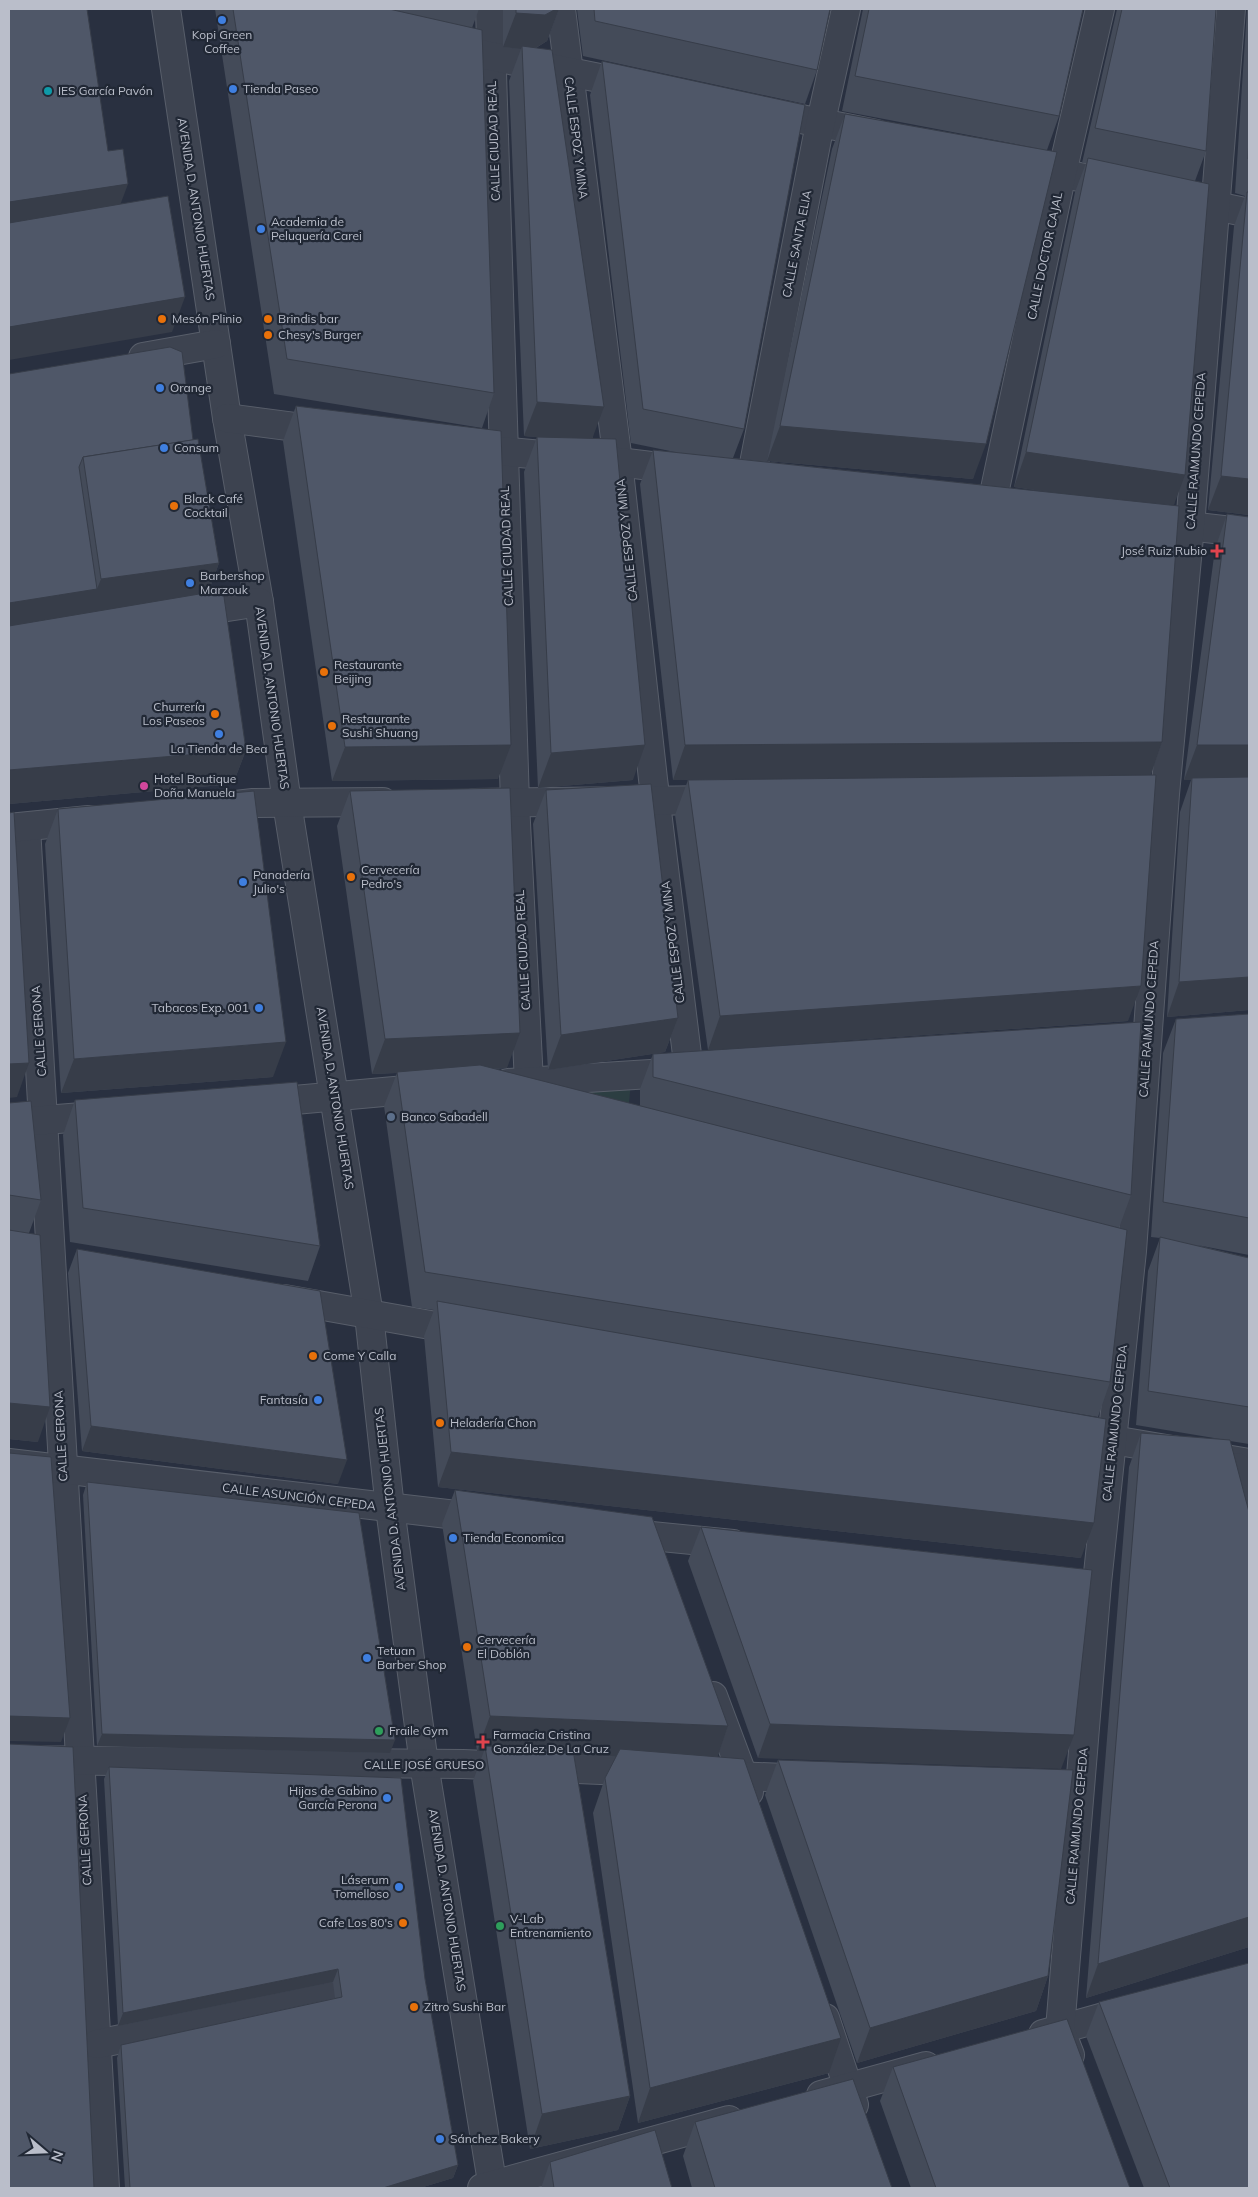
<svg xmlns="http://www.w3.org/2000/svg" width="1258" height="2197" font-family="Mulish,sans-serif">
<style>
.green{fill:#2c3e42}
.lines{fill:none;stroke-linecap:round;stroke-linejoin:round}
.street-casing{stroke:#585e6a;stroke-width:30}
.street{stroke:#3d4350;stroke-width:28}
.wall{fill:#444b59}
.shaded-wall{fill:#373d49}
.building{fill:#4f5768;stroke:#373d49}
.shop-dot{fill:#3f7fe0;stroke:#212835;stroke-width:2}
.culture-dot{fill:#0f9aa8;stroke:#212835;stroke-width:2}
.food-dot{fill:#e8710a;stroke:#212835;stroke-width:2}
.health-dot{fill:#e0444e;stroke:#212835;stroke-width:2}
.hotel-dot{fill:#d1479c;stroke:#212835;stroke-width:2}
.service-dot{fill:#5c6f8a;stroke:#212835;stroke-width:2}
.leisure-dot{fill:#2e9e5b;stroke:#212835;stroke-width:2}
.labels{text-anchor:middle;stroke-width:4.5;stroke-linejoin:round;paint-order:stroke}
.poi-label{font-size:12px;fill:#babeca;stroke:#212835;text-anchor:start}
.street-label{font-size:12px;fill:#babeca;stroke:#212835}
</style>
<rect width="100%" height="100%" fill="#293040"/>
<polygon class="green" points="631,1082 628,1113 539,1092"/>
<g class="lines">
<g class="street-casing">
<g id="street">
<polyline points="166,9 227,418 259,602 287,803 369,1315 390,1508 424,1764 493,2188"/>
<polyline points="490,9 515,803 529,1082"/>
<polyline points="561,9 618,462 653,779 689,1071"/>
<polyline points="475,53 634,85"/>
<polyline points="766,112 876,134"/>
<polyline points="1016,164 1118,185"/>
<polyline points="1197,202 1249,213"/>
<polyline points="143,357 216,344"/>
<polyline points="227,418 326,431"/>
<polyline points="488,450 618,462 684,470"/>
<polyline points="751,479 817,139 846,9"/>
<polyline points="992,503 1062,173 1100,9"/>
<polyline points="1171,524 1249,533"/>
<polyline points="188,613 259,602"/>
<polyline points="474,803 718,800"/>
<polyline points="219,807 253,803 383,802"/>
<polyline points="26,827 105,2188"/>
<polyline points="9,828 89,820"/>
<polyline points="508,1083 682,1072"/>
<polyline points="261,1103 428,1088"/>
<polyline points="9,1123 106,1115"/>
<polyline points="284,1299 464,1331"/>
<polyline points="1095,1437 1249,1463"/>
<polyline points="9,1463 482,1518"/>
<polyline points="1237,1467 1249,1512"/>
<polyline points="621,1533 733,1544"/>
<polyline points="713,1696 749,1792"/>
<polyline points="9,1760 463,1764 647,1772"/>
<polyline points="712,1775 809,1779"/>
<polyline points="825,2018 854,2105"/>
<polyline points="1043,2034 1129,2010"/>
<polyline points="97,2044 331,1996"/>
<polyline points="1070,2055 1060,2029 1097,1583 1132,1251 1165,794 1190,526 1231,9"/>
<polyline points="821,2095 926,2066"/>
<polyline points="482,2188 729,2120"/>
</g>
</g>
<use href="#street" class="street"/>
</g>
<g class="wall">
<polygon points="215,9 479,9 472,28 494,393 482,428 274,394"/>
<polygon points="503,9 559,9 547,41 536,48 593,439 633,780 538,788 524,472 537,437 524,436 509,81 521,49 503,47"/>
<polygon points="577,9 830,9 817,70 805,104 583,56"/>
<polygon points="863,9 1083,9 1059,116 1047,150 973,479 767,461 832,149 845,114 1036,148 842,111"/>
<polygon points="1117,9 1216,9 1206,151 1195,181 1174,506 1162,742 1150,776 1128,1021 708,1050 675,815 688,780 798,779 673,780 640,484 653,450 675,452 631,443 590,95 602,61 744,429 733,458 1053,493 1014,487 1075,192 1086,163 1082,163"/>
<polygon points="1247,9 1249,9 1249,515 1208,510 1234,226 1245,196 1235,193"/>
<polygon points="9,374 193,440 219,563 208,593 246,750 233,784 9,804"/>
<polygon points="296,406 498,779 332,781 283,441"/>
<polygon points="1227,514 1249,517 1249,1010 1167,1017 1180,812 1191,780 1184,780 1215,549"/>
<polygon points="546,790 678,1018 665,1052 548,1070 533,824"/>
<polygon points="350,791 507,1068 495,1069 640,1106 640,1089 653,1054 1131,1195 1119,1228 1110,1382 1098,1417 1037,1407 1081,1558 438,1487 424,1336 434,1310 412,1307 384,1106 397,1073 372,1074 337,826"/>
<polygon points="58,809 273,1077 61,1093 45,844"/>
<polygon points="1249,1014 1249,1255 1197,1245 1249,1258 1249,1444 1230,1441 1249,1947 1086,1998 1129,1467 1141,1433 1220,1439 1136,1425 1148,1271 1160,1238 1151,1237 1163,1053 1176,1019"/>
<polygon points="75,1100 320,1246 308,1281 70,1242 63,1135"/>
<polygon points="9,1103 41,1200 29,1233 38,1442 9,1439"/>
<polygon points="77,1249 338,1484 82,1451 68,1273"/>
<polygon points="87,1482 390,1753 97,1746 83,1495"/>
<polygon points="455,1490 728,1726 717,1757 829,2073 638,2123 593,1813 605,1778 616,1757 574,1755 630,2096 618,2130 530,2149 473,1781 484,1751 477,1751 442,1524"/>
<polygon points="701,1527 1092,1570 758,1758 688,1561"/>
<polygon points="778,1760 1048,1976 1036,2011 857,2063 765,1795"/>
<polygon points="109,1767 425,1979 458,2165 453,2178 420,2188 125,2188 117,2058 121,2045 335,1998 333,1982 118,2026 104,1779"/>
<polygon points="1099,2002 1249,2188 1144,2188 1086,2036"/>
<polygon points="893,2067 1130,2188 911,2188 880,2101"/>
<polygon points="695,2122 892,2188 692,2188 683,2156"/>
<polygon points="550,2162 672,2188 541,2188"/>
</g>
<g class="shaded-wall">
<polygon points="559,9 547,41 532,50 522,46 521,49 503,47 516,13"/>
<polygon points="128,184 119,208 9,225 9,202"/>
<polygon points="185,297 172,332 9,360 9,327"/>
<polygon points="537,402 604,407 591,442 524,436"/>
<polygon points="780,426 986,444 973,479 767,461"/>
<polygon points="1026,452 1185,475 1172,510 1014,487"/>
<polygon points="1221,476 1249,479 1249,515 1208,510"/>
<polygon points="219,563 206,598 9,626 9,603 97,589 101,579"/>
<polygon points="1162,742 1150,777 673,780 685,745"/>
<polygon points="511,745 498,779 332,781 345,747"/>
<polygon points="645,745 633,780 538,788 551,753"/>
<polygon points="1197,745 1249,745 1249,779 1192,778 1191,780 1184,780"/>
<polygon points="246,750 233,784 9,804 9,770"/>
<polygon points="1249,977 1249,1010 1167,1017 1179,982"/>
<polygon points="1141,986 1128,1021 708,1050 720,1016"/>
<polygon points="678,1018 665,1052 548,1070 561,1035"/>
<polygon points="520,1033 507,1068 372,1074 385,1039"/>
<polygon points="286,1042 273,1077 61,1093 74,1059"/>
<polygon points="29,1063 17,1097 9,1098 9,1064"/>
<polygon points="9,1403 50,1407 38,1442 9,1439"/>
<polygon points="91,1426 347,1460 338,1484 82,1451"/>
<polygon points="451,1452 1094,1523 1081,1558 438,1487"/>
<polygon points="9,1716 70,1718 61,1742 9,1741"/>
<polygon points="490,1716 728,1726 716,1761 486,1751 485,1746 484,1751 477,1751"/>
<polygon points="770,1724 1074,1735 1061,1769 758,1758"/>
<polygon points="102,1734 395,1740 390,1753 97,1746"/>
<polygon points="1249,1917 1249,1947 1086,1998 1098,1964"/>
<polygon points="338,1969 333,1982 118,2026 123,2013"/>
<polygon points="1048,1976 1036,2011 857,2063 870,2028"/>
<polygon points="841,2038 829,2073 638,2123 650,2088"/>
<polygon points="630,2096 618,2130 530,2149 542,2114"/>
<polygon points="458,2165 453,2178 420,2188 383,2188"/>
</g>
<g class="building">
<polygon points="9,9 87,9 108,151 123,149 128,184 9,202"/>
<polygon points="233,9 389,9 482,30 494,393 287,359"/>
<polygon points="516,9 556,9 545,15 516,13"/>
<polygon points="594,9 830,9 817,70 595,21"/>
<polygon points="869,9 1083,9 1059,116 855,76"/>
<polygon points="1122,9 1216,9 1206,151 1095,128"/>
<polygon points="522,46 552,50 604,407 537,402"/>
<polygon points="602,61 805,105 744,429 643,409"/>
<polygon points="845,114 1057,152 986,444 780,426"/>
<polygon points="1249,137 1249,159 1248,159"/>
<polygon points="1088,158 1209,184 1185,475 1026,452"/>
<polygon points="1247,192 1249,192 1249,479 1221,476"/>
<polygon points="168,196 185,297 9,327 9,223"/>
<polygon points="170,347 182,352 193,440 83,457 79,467 97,589 9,603 9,374"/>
<polygon points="296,406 501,431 511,745 345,747"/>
<polygon points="537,437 616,439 645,745 551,753"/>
<polygon points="198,439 219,563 101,579 83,457"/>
<polygon points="653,450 1179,506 1162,742 685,745"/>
<polygon points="1227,514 1249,517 1249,745 1197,745"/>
<polygon points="223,590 246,750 9,770 9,626"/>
<polygon points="1156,775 1141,986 720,1016 688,780"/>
<polygon points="1249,777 1249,977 1179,982 1192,778"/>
<polygon points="651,784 678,1018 561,1035 546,790"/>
<polygon points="510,788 520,1033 385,1039 350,791"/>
<polygon points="254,791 286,1042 74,1059 58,809"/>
<polygon points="14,812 29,1063 9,1064 9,813"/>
<polygon points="1249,1014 1249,1218 1163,1202 1176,1019"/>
<polygon points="1141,1022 1131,1195 653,1077 653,1054"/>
<polygon points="480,1065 1127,1230 1110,1382 425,1272 397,1072"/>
<polygon points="297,1082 320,1246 83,1208 75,1100"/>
<polygon points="31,1101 41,1200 9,1195 9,1103"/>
<polygon points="9,1230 40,1235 50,1407 9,1403"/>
<polygon points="1160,1237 1249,1258 1249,1407 1148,1391"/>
<polygon points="77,1249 320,1291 347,1460 91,1426"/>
<polygon points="437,1301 1106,1419 1094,1523 451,1452"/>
<polygon points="1141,1433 1230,1440 1249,1512 1249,1917 1098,1964"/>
<polygon points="9,1453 51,1457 70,1718 9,1716"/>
<polygon points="87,1482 359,1513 395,1740 102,1734"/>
<polygon points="455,1490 652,1517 728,1726 490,1716"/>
<polygon points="701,1527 1092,1570 1074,1735 770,1724"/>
<polygon points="9,1744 73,1747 94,2188 9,2188"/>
<polygon points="485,1746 573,1750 630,2096 542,2114"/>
<polygon points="620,1749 744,1759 841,2038 650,2088 605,1778"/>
<polygon points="778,1760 1073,1770 1048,1976 870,2028"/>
<polygon points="109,1767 401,1778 425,1979 458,2165 383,2188 130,2188 121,2045 342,1997 338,1969 123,2013"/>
<polygon points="1249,1963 1249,2188 1170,2188 1099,2002"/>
<polygon points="1067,2019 1130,2188 936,2188 893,2067"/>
<polygon points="853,2079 892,2188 715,2188 695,2122"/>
<polygon points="655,2130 672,2188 554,2188 550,2162"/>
</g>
<g class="shop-dot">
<circle cx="222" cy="20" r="5"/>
<circle cx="233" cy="89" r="5"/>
<circle cx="261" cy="229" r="5"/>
<circle cx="160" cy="388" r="5"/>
<circle cx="164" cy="448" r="5"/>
<circle cx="190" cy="583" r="5"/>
<circle cx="219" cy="734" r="5"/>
<circle cx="243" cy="882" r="5"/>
<circle cx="259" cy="1008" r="5"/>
<circle cx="318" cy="1400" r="5"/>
<circle cx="453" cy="1538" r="5"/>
<circle cx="367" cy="1658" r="5"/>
<circle cx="387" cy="1798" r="5"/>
<circle cx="399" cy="1887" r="5"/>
<circle cx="440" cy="2139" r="5"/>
</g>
<circle class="culture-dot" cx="48" cy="91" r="5"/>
<g class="food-dot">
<circle cx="162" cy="319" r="5"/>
<circle cx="268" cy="319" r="5"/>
<circle cx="268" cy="335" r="5"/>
<circle cx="174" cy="506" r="5"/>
<circle cx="324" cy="672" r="5"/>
<circle cx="215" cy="714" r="5"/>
<circle cx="332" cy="726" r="5"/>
<circle cx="351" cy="877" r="5"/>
<circle cx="313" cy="1356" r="5"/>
<circle cx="440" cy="1423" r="5"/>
<circle cx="467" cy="1647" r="5"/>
<circle cx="403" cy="1923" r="5"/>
<circle cx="414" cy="2007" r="5"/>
</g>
<g class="health-dot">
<path d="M1214.5 543.5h5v5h5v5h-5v5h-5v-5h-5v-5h5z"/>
<path d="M480.5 1734.5h5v5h5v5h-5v5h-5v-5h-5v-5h5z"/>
</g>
<circle class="hotel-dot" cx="144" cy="786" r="5"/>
<circle class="service-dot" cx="391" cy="1117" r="5"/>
<g class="leisure-dot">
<circle cx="379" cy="1731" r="5"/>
<circle cx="500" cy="1926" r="5"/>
</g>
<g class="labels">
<g class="poi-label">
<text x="222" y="39" text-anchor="middle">Kopi Green<tspan x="222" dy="14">Coffee</tspan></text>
<text x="243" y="93">Tienda Paseo</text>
<text x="58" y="95">IES García Pavón</text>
<text x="271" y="226">Academia de<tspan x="271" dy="14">Peluquería Carei</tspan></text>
<text x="172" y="323">Mesón Plinio</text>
<text x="278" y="323">Brindis bar</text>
<text x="278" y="339">Chesy's Burger</text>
<text x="170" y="392">Orange</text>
<text x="174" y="452">Consum</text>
<text x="184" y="503">Black Café<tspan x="184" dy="14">Cocktail</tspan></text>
<text x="1207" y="555" text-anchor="end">José Ruiz Rubio</text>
<text x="200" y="580">Barbershop<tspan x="200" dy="14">Marzouk</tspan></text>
<text x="334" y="669">Restaurante<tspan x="334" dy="14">Beijing</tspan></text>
<text x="205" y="711" text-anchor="end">Churrería<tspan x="205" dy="14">Los Paseos</tspan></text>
<text x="342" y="723">Restaurante<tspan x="342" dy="14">Sushi Shuang</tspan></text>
<text x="219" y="753" text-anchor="middle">La Tienda de Bea</text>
<text x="154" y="783">Hotel Boutique<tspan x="154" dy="14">Doña Manuela</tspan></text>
<text x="361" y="874">Cervecería<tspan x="361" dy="14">Pedro's</tspan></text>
<text x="253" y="879">Panadería<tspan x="253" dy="14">Julio's</tspan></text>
<text x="249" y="1012" text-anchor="end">Tabacos Exp. 001</text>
<text x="401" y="1121">Banco Sabadell</text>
<text x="323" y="1360">Come Y Calla</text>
<text x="308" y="1404" text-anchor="end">Fantasía</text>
<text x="450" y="1427">Heladería Chon</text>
<text x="463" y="1542">Tienda Economica</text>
<text x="477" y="1644">Cervecería<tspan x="477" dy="14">El Doblón</tspan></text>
<text x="377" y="1655">Tetuan<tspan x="377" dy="14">Barber Shop</tspan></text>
<text x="389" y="1735">Fraile Gym</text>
<text x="493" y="1739">Farmacia Cristina<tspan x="493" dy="14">González De La Cruz</tspan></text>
<text x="377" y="1795" text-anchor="end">Hijas de Gabino<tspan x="377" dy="14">García Perona</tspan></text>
<text x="389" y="1884" text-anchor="end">Láserum<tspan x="389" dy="14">Tomelloso</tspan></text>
<text x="510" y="1923">V-Lab<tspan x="510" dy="14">Entrenamiento</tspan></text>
<text x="393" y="1927" text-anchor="end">Cafe Los 80's</text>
<text x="424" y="2011">Zitro Sushi Bar</text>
<text x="450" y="2143">Sánchez Bakery</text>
</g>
<g class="street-label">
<text transform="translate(576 138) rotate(83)" y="4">CALLE ESPOZ Y MINA</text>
<text transform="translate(494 141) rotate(-92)" y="4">CALLE CIUDAD REAL</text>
<text transform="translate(196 209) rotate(81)" y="4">AVENIDA D. ANTONIO HUERTAS</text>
<text transform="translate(797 244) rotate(-79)" y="4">CALLE SANTA ELIA</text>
<text transform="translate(1045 256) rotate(-78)" y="4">CALLE DOCTOR CAJAL</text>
<text transform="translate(1196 451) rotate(-86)" y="4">CALLE RAIMUNDO CEPEDA</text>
<text transform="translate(627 540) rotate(-96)" y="4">CALLE ESPOZ Y MINA</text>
<text transform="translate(507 546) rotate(-92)" y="4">CALLE CIUDAD REAL</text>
<text transform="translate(272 698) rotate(82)" y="4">AVENIDA D. ANTONIO HUERTAS</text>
<text transform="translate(673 942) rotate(-97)" y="4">CALLE ESPOZ Y MINA</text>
<text transform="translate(523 950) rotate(-93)" y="4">CALLE CIUDAD REAL</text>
<text transform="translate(1149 1019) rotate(-86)" y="4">CALLE RAIMUNDO CEPEDA</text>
<text transform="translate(39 1031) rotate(-94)" y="4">CALLE GERONA</text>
<text transform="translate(335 1098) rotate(81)" y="4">AVENIDA D. ANTONIO HUERTAS</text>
<text transform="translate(1115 1423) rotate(-84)" y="4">CALLE RAIMUNDO CEPEDA</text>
<text transform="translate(61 1436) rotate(-93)" y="4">CALLE GERONA</text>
<text transform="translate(299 1497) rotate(7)" y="4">CALLE ASUNCIÓN CEPEDA</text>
<text transform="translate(390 1499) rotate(-97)" y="4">AVENIDA D. ANTONIO HUERTAS</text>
<text x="424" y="1769">CALLE JOSÉ GRUESO</text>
<text transform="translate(1077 1826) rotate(-85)" y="4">CALLE RAIMUNDO CEPEDA</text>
<text transform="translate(85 1840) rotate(-93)" y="4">CALLE GERONA</text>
<text transform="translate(447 1900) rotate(81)" y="4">AVENIDA D. ANTONIO HUERTAS</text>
</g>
</g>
<rect width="1258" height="2197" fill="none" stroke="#babeca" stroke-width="20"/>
<g transform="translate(45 2152) rotate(109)" stroke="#212835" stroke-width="4" paint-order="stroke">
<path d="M0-4L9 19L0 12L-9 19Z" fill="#babeca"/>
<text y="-8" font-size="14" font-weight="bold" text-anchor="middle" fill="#babeca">N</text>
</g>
</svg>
